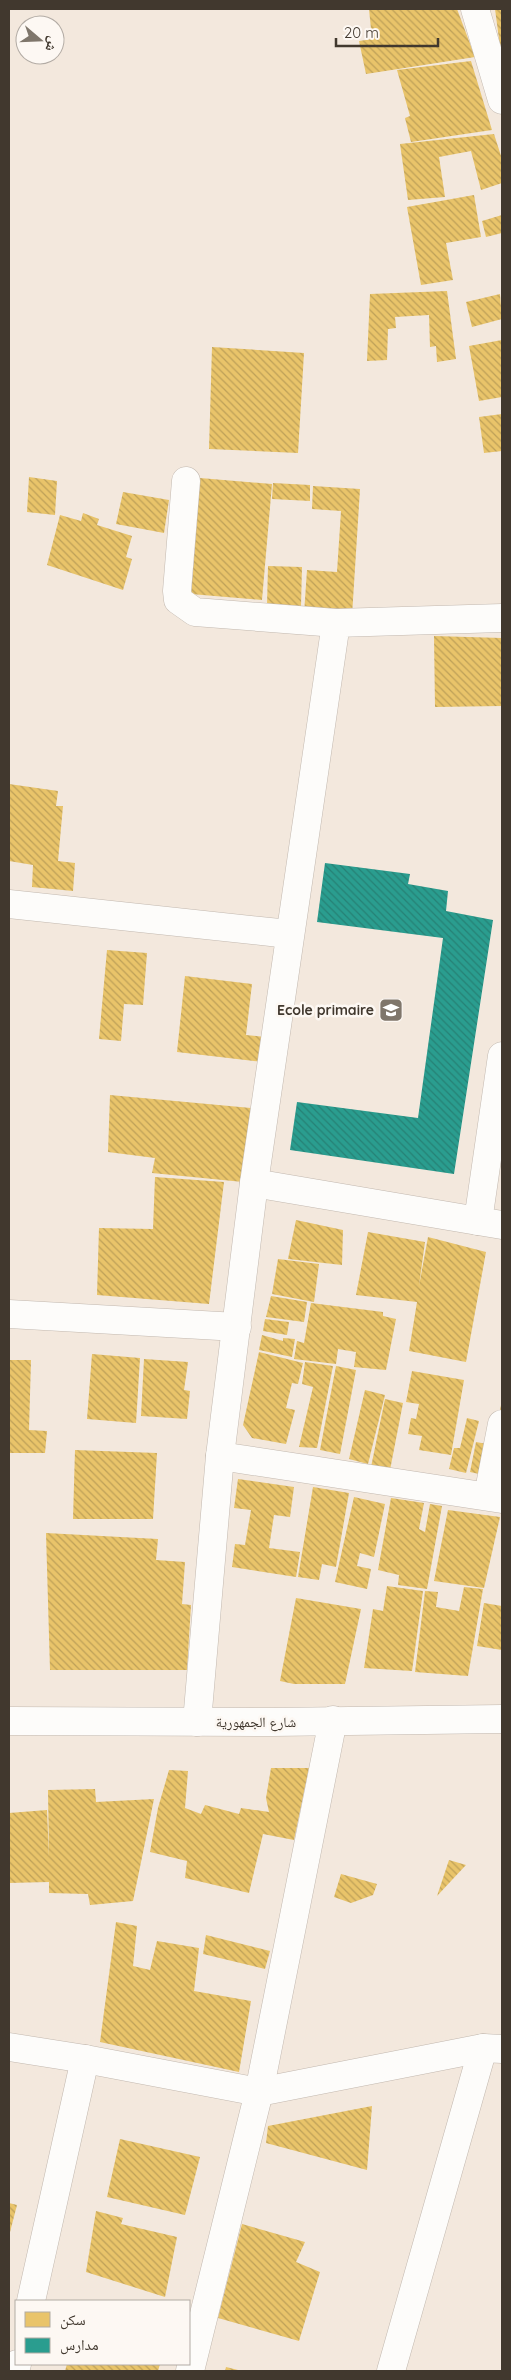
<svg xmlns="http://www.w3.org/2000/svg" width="511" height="2380" font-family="Quicksand,'Noto Naskh Arabic',sans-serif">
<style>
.homes{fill:url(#homes-back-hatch)}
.schools{fill:url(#schools-back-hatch)}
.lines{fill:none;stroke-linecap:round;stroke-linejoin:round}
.minor-casing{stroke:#c2b8af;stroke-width:29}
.major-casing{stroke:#c2b8af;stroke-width:29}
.minor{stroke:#fdfcfa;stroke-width:28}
.major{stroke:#fdfcfa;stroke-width:28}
.labels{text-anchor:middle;stroke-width:5;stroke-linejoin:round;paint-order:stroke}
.poi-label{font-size:14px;font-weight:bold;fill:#41382e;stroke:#fdf8f3;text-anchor:end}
.street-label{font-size:14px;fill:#41382e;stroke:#fdf8f3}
</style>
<defs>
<pattern id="homes-back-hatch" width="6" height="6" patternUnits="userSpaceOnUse" patternTransform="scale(1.25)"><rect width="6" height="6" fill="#e9c46a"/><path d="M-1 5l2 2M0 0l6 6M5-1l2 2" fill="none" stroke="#bea058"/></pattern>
<pattern id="schools-back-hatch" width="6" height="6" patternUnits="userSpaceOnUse" patternTransform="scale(1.25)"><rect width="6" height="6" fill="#2a9d8f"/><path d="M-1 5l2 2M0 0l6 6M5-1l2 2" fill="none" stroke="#268175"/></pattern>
</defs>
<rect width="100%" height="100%" fill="#f3e8dd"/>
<g class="homes">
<polygon points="369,9 457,9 475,57 366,74 359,41 372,39"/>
<polygon points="495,9 502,9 502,53 501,54"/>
<polygon points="471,61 492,130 411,142 405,118 410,116 397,70"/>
<polygon points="494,134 502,159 502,183 481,190 471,151 439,157 445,197 408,200 400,144"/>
<polygon points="474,195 481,237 446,243 453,280 421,285 407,207"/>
<polygon points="502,215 502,233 486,237 482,221"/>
<polygon points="447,291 456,359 437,362 436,346 430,347 429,315 395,317 396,328 388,329 387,360 367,361 370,294"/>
<polygon points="500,294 502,319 472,327 466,302"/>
<polygon points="502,340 502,397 479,401 469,346"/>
<polygon points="212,347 304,353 298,453 209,449"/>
<polygon points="502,414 502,451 484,453 479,417"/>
<polygon points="29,477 57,481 55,515 27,512"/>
<polygon points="200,478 272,484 262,600 191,594"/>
<polygon points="273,483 310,485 310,501 272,499"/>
<polygon points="313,486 360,489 352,616 304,614 307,570 337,572 341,511 312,509"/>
<polygon points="123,492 169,500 164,533 116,524"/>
<polygon points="83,513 99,519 97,525 132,536 126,557 132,559 123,590 47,565 60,515 81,521"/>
<polygon points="268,566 302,567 301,606 267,605"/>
<polygon points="434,636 502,638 502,706 435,707"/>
<polygon points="9,784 58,791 56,806 63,806 58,861 75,863 73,891 32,887 33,865 9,861"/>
<polygon points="107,950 147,953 143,1005 124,1004 121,1041 99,1039"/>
<polygon points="185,976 252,984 246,1035 265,1037 263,1062 177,1052"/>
<polygon points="110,1095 251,1108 243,1182 152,1173 155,1158 108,1152"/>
<polygon points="155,1177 224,1182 209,1304 97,1295 99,1228 153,1229"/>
<polygon points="296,1220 343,1230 342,1265 288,1259"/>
<polygon points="368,1232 425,1242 419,1286 428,1237 486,1252 466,1362 409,1351 417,1302 356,1295"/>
<polygon points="278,1259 319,1264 314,1302 272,1294"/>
<polygon points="271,1296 307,1302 304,1322 266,1317"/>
<polygon points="311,1303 383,1312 383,1316 396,1319 386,1370 354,1367 356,1352 338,1349 336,1364 294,1359 297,1341 304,1343"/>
<polygon points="265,1319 289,1322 287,1335 263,1331"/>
<polygon points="262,1335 283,1341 283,1338 295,1339 292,1357 259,1350"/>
<polygon points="259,1352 303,1363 298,1384 292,1383 286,1408 295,1410 286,1444 252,1438 243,1425"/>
<polygon points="92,1354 140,1358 136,1423 87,1419"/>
<polygon points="144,1359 188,1362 184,1390 190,1391 187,1419 141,1416"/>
<polygon points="9,1360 31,1360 29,1430 47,1431 45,1453 9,1453"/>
<polygon points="305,1362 333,1366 317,1448 299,1447 313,1387 302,1384"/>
<polygon points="336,1366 356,1370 340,1454 320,1450"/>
<polygon points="412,1371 464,1380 451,1455 419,1450 422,1436 408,1434 411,1418 416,1419 419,1404 406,1402"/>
<polygon points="365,1390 385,1395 368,1464 349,1459"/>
<polygon points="385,1399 403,1403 390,1470 371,1467"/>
<polygon points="501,1405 502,1479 470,1472 476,1442 493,1445"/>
<polygon points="467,1418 479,1421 466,1473 449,1469 454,1448 460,1448"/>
<polygon points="75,1450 157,1453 153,1519 73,1519"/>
<polygon points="238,1479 294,1487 290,1517 274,1515 269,1548 300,1552 296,1577 232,1567 235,1544 245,1545 251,1510 234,1508"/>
<polygon points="313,1487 349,1493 336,1567 322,1564 319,1580 298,1577"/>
<polygon points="354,1497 385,1504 374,1557 360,1553 357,1566 371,1569 367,1589 335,1582"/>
<polygon points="391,1498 424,1503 419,1529 425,1532 430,1504 442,1506 427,1589 398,1585 399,1575 378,1570"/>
<polygon points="448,1510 500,1517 484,1588 434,1581"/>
<polygon points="46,1533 158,1539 156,1560 185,1562 182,1604 191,1605 187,1670 50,1670"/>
<polygon points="387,1586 423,1591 412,1671 364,1668 373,1609 383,1611"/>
<polygon points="464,1587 483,1589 468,1676 415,1672 425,1591 438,1592 436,1607 459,1611"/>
<polygon points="296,1598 361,1609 345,1684 294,1684 280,1681"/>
<polygon points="484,1603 502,1606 502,1650 477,1646"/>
<polygon points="271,1768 309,1768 294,1840 263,1834 249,1893 185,1878 187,1861 150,1852 158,1808 169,1770 188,1771 185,1808 201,1814 205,1805 239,1814 241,1808 269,1812 266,1798"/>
<polygon points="95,1789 96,1802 154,1799 133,1901 90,1905 88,1894 49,1893 49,1882 9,1883 9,1813 47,1810 49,1857 48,1790"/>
<polygon points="449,1860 466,1865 437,1896"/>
<polygon points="341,1874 377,1884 373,1895 351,1903 334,1897"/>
<polygon points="116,1922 137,1926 133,1966 150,1970 157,1941 199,1948 194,1991 251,2001 239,2072 100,2042"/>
<polygon points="206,1935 270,1951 265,1969 203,1954"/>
<polygon points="372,2106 367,2170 266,2143 268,2126"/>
<polygon points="120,2139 200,2157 185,2215 107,2197"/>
<polygon points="9,2203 17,2205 9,2236"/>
<polygon points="96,2211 123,2218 121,2224 177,2237 165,2297 86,2272"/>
<polygon points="242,2224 305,2242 296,2262 320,2272 299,2341 218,2318"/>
<polygon points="67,2364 160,2364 158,2371 65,2371"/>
<polygon points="226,2367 242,2371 225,2371"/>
</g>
<polygon class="schools" points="325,863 410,874 408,884 448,891 446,911 493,920 454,1174 290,1150 297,1102 418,1118 443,938 317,922"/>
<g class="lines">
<g class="minor-casing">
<g id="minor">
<polyline points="475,9 502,100"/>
<polyline points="186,481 177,591 178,600 195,612 336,623"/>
<polyline points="9,904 289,934"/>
<polyline points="254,1183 478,1221 502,1056"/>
<polyline points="478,1221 502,1225"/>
<polyline points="9,1314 237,1327"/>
<polyline points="220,1456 502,1499"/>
<polyline points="488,1496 502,1424"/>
<polyline points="197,1722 220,1456 254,1183 336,623 502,618"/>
<polyline points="9,2047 85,2059 259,2092 483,2048 502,2049"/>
<polyline points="31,2301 85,2059"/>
<polyline points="15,2371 17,2364"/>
<polyline points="190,2371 259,2092 333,1720"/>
<polyline points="391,2371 483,2048"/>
</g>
</g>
<g class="major-casing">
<polyline id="major" points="9,1721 273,1722 502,1719"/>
</g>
<use href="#minor" class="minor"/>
<use href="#major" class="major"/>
</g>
<defs>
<g id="school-square" transform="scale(1.25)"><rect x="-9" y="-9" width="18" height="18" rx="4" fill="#7f766b" stroke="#fdf8f3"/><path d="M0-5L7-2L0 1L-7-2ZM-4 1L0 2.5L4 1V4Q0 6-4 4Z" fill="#fff"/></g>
</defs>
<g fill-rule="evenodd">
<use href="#school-square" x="391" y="1010"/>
</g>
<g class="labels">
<g class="poi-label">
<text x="374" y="1015">Ecole primaire</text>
</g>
<g class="street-label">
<text x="256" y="1727">شارع الجمهورية</text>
</g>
</g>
<rect width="511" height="2380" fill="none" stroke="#41382e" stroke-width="20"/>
<rect x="15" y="2300" width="175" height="65" fill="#fdf8f3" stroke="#b2aba4"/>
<rect x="25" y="2312" width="25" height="15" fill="#e9c46a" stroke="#b2aba4"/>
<text x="60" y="2325" font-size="15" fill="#41382e">سكن</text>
<rect x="25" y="2338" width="25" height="15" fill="#2a9d8f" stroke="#b2aba4"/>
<text x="60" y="2350" font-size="15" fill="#41382e">مدارس</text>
<g transform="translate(40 40) rotate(109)"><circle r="24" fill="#fdf8f3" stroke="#b2aba4"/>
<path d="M0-4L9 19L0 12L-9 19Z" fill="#7f766b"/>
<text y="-8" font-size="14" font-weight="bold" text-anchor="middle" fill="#41382e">ش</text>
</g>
<path d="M336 38v8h102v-8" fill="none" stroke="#41382e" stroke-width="2.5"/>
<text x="344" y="38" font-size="15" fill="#41382e" stroke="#fdf8f3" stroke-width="4" paint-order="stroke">20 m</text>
</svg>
